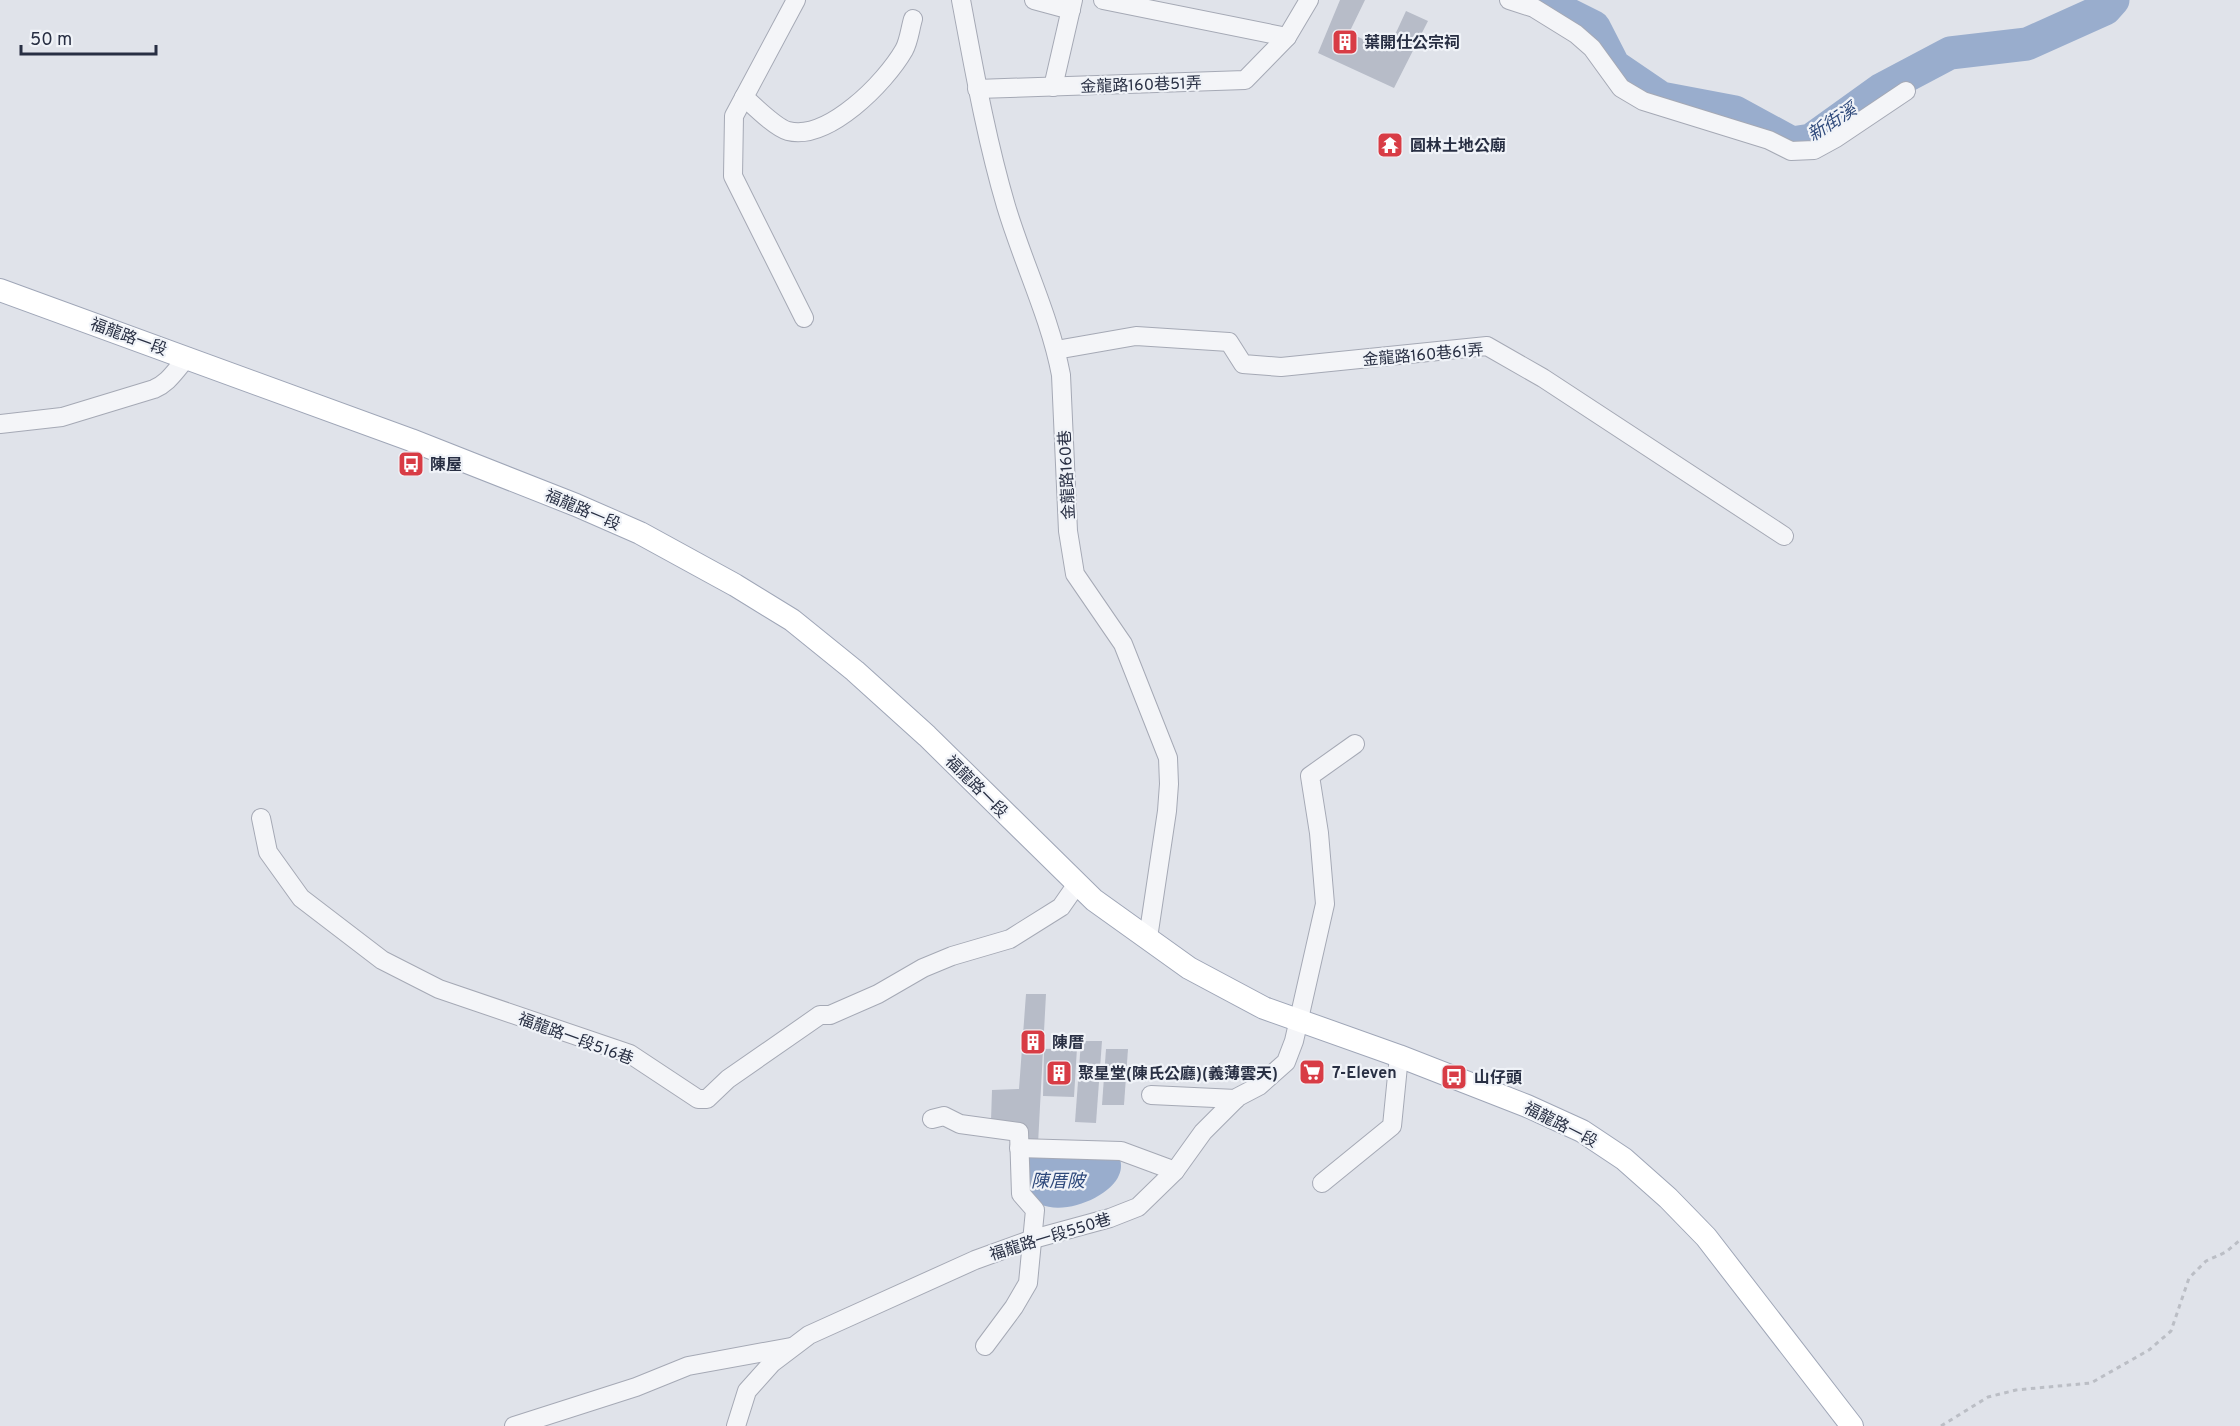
<svg xmlns="http://www.w3.org/2000/svg" width="2240" height="1426" font-family="Overpass,'Noto Sans TC',sans-serif">
<style>
.water{fill:#99adcd}
.lines{fill:none;stroke-linecap:round;stroke-linejoin:round}
.river{stroke:#99adcd;stroke-width:33}
.building{fill:#b7bcc8}
.minor-casing{stroke:#a5a9b5;stroke-width:20}
.major-casing{stroke:#9fa6b7;stroke-width:24}
.path{stroke:#bbbec5;stroke-width:3;stroke-dasharray:4.5 4.5;stroke-linecap:butt}
.minor{stroke:#f4f5f8;stroke-width:18}
.major{stroke:#fff;stroke-width:22}
.labels{text-anchor:middle;stroke-width:4.5;stroke-linejoin:round;paint-order:stroke}
.poi-label{font-size:16px;font-weight:bold;fill:#282f43;stroke:#f0f3f8;text-anchor:start}
.street-label{font-size:16px;fill:#282f43;stroke:#f0f3f8}
.water-label{font-size:18px;font-style:italic;fill:#2e497b;stroke:#f0f3f8}
</style>
<rect width="100%" height="100%" fill="#e0e3ea"/>
<path class="water" d="M 1026,1153 L 1120,1157 C 1121,1163 1122,1169 1119,1175 C 1109,1201 1042,1225 1029,1191 C 1025,1180 1027,1164 1026,1153 Z"/>
<g class="lines">
<polyline class="river" points="1540,0 1594,27 1614,66 1661,98 1735,112 1792,143 1811,140 1882,89 1950,53 2027,44 2105,9 2113,0"/>
</g>
<g class="building">
<polygon points="1340,0 1365,0 1349,33 1388,50 1406,11 1428,21 1394,88 1318,53"/>
<polygon points="1396,136 1400,147 1385,153 1380,142"/>
<polygon points="1026,994 1046,994 1038,1144 1018,1144 1018,1122 991,1121 992,1090 1019,1089"/>
<polygon points="1081,1041 1102,1041 1096,1123 1075,1122"/>
<polygon points="1077,1048 1074,1097 1043,1096 1044,1049"/>
<polygon points="1106,1049 1128,1049 1124,1105 1102,1105"/>
</g>
<g class="lines">
<g class="minor-casing">
<g id="minor">
<polyline points="796,0 734,116 733,176 804,318"/>
<path d="M 961,0 C 974,69 986,138 1006,206 C 1023,263 1050,317 1061,375 L 1068,531 L 1075,574 L 1123,644 L 1168,758 L 1169,784 L 1167,811 L 1148,938"/>
<polyline points="1034,0 1071,10"/>
<polyline points="1103,0 1287,37"/>
<polyline points="1509,0 1534,8 1576,34 1592,48 1621,88 1643,101 1769,140 1791,151 1814,150 1836,138 1906,91"/>
<polyline points="1053,87 1073,0"/>
<polyline points="977,89 1245,80 1287,37 1309,0"/>
<path d="M 744,97 C 754,106 776,128 788,131 C 828,141 885,83 904,50 C 909,41 910,29 913,19"/>
<polyline points="1056,350 1136,336 1229,342 1243,364 1281,367 1487,346 1543,378 1784,536"/>
<path d="M 0,424 L 62,417 L 154,389 C 170,382 175,370 188,357"/>
<polyline points="261,818 268,852 301,898 382,960 439,989 630,1054 698,1099 707,1099 728,1079 820,1015 830,1015 878,994 923,968 952,956 1010,939 1061,907 1077,884"/>
<polyline points="1151,1095 1236,1099"/>
<polyline points="932,1119 944,1116 960,1124 1019,1132 1021,1194 1035,1210 1028,1283 1014,1307 985,1346"/>
<polyline points="1019,1148 1121,1151 1175,1171"/>
<polyline points="1322,1183 1392,1126 1399,1056"/>
<polyline points="514,1426 636,1387 688,1366 791,1347"/>
<polyline points="736,1426 747,1391 772,1363 809,1335 975,1260 1033,1239 1110,1218 1138,1207 1175,1171 1203,1132 1238,1097 1259,1086 1286,1062 1294,1041 1325,904 1319,833 1310,776 1355,744"/>
</g>
</g>
<g class="major-casing">
<polyline id="major" points="0,290 411,440 576,505 640,533 735,585 792,620 855,671 927,736 1094,900 1189,968 1264,1008 1399,1056 1527,1106 1582,1131 1624,1159 1668,1198 1706,1237 1852,1426"/>
</g>
<polyline class="path" points="1941,1426 1988,1397 2016,1390 2091,1383 2149,1350 2171,1331 2189,1278 2206,1261 2226,1252 2240,1240"/>
<use href="#minor" class="minor"/>
<use href="#major" class="major"/>
</g>
<defs>
<g id="building-square" transform="scale(1.35)"><rect x="-9" y="-9" width="18" height="18" rx="4" fill="#d83c45" stroke="#f0f3f8"/><path d="M-4-6H4V6H1V3H-1V6H-4ZM-2.5-4.3h1.7v1.8h-1.7ZM.8-4.3h1.7v1.8H.8ZM-2.5-1h1.7V.8h-1.7ZM.8-1h1.7V.8H.8Z" fill="#fff"/></g>
<g id="temple-square" transform="scale(1.35)"><rect x="-9" y="-9" width="18" height="18" rx="4" fill="#d83c45" stroke="#f0f3f8"/><path d="M0-6L5-2H3V0L6.5 2.5H4V6H1.5V3h-3V6H-4V2.5H-6.5L-3 0V-2H-5Z" fill="#fff"/></g>
<g id="bus-square" transform="scale(1.35)"><rect x="-9" y="-9" width="18" height="18" rx="4" fill="#d83c45" stroke="#f0f3f8"/><path d="M-5-6H5V4H4V6H2V4H-2V6H-4V4H-5ZM-3.5-4V0h7V-4ZM-3.5 1.2v1.5H-2V1.2ZM2 1.2v1.5H3.5V1.2Z" fill="#fff"/></g>
<g id="supermarket-square" transform="scale(1.35)"><rect x="-9" y="-9" width="18" height="18" rx="4" fill="#d83c45" stroke="#f0f3f8"/><path d="M-6-5.5h2.5l.6 2H6L4.5 2H-2.5L-4.4-4H-6ZM-1.5 3.2a1.3 1.3 0 1 0 .1 0ZM3 3.2a1.3 1.3 0 1 0 .1 0Z" fill="#fff"/></g>
</defs>
<g fill-rule="evenodd">
<use href="#building-square" x="1345" y="42"/>
<use href="#temple-square" x="1390" y="145"/>
<use href="#bus-square" x="411" y="464"/>
<use href="#building-square" x="1033" y="1042"/>
<use href="#supermarket-square" x="1312" y="1072"/>
<use href="#building-square" x="1059" y="1073"/>
<use href="#bus-square" x="1454" y="1077"/>
</g>
<g class="labels">
<g class="poi-label">
<text x="1364" y="48">葉開仕公宗祠</text>
<text x="1410" y="151">圓林土地公廟</text>
<text x="430" y="470">陳屋</text>
<text x="1052" y="1048">陳厝</text>
<text x="1332" y="1078">7-Eleven</text>
<text x="1078" y="1079">聚星堂(陳氏公廳)(義薄雲天)</text>
<text x="1474" y="1083">山仔頭</text>
</g>
<g class="street-label">
<text transform="translate(1141 84) rotate(-2)" y="6">金龍路160巷51弄</text>
<text transform="translate(129 336) rotate(20)" y="6">福龍路一段</text>
<text transform="translate(1423 354) rotate(-5)" y="6">金龍路160巷61弄</text>
<text transform="translate(1066 475) rotate(-93)" y="6">金龍路160巷</text>
<text transform="translate(583 509) rotate(23)" y="6">福龍路一段</text>
<text transform="translate(977 786) rotate(45)" y="6">福龍路一段</text>
<text transform="translate(576 1038) rotate(20)" y="6">福龍路一段516巷</text>
<text transform="translate(1561 1124) rotate(27)" y="6">福龍路一段</text>
<text transform="translate(1050 1236) rotate(-17)" y="6">福龍路一段550巷</text>
</g>
<g class="water-label">
<text transform="translate(1832 122) rotate(-33)" y="6">新街溪</text>
<text x="1058" y="1187">陳厝陂</text>
</g>
</g>
<path d="M21 45v9h135v-9" fill="none" stroke="#282f43" stroke-width="3"/>
<text x="30" y="45" font-size="18" fill="#282f43" stroke="#f0f3f8" stroke-width="4.5" paint-order="stroke">50 m</text>
</svg>
